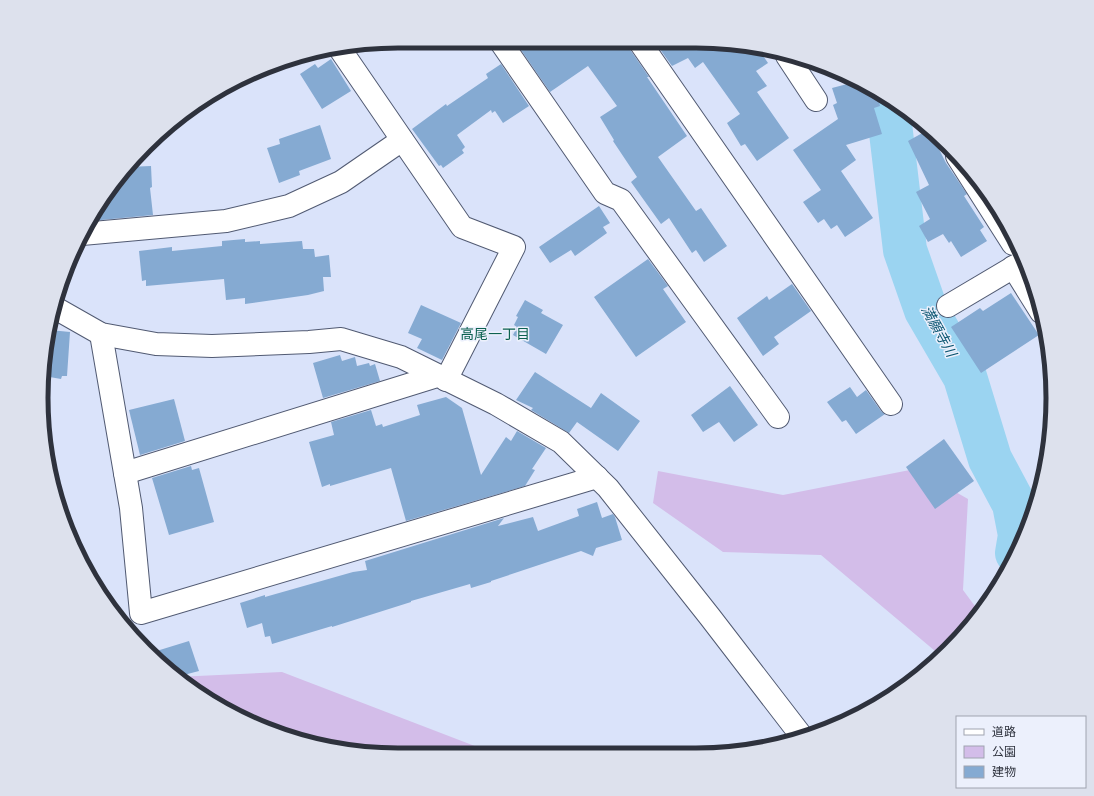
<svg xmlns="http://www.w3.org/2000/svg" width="1094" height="796" font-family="'Space Grotesk','Noto Sans JP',sans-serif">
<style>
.green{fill:#d3bde9}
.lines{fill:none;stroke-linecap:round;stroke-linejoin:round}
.river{stroke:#9bd4f1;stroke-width:44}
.building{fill:#85aad2}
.minor-casing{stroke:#515a72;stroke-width:24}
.minor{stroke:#fff;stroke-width:22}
.labels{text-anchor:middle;stroke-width:3;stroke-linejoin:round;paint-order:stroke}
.water-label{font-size:14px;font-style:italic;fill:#095470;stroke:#ecf0fc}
.neighbourhood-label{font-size:14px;fill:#0d6250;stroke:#ecf0fc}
.rim{fill:none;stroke:#2e323d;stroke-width:5}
</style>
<rect width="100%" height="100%" fill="#dae3fa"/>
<g class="green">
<polygon points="915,469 968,499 963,590 980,613 941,656 821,555 723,552 653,503 658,471 783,495"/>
<polygon points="282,672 493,753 375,754 306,743 240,718 180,681 176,677"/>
</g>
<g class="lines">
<polyline class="river" points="887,99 905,250 926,310 965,377 990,459 1014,504 1020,535 1017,553"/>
</g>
<g class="building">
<polygon points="534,41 627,41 629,48 649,77 647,77 687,136 658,157 696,211 701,208 727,246 704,262 696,250 692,253 669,218 661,224 631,182 637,177 613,141 614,140 600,117 617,106 588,66 550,92 521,50"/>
<polygon points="654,41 696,41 757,47 768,63 756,71 767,86 757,92 789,138 757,161 745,144 741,146 727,123 740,114 703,62 695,68 688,58 672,66"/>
<polygon points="331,59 351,91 322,109 300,74 315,64 318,68"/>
<polygon points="501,64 529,106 503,123 495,111 492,113 491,110 457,135 465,147 462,150 464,153 443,168 441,165 439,166 412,129 446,104 447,106 488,78 486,74"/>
<polygon points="855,82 876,90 880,106 874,108 882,134 846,145 856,160 841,171 873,218 845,237 837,225 831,229 824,219 818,223 803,202 821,190 793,150 838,119 833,105 837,103 832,88"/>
<polygon points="320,125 331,159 299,171 300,175 279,183 267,148 280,144 279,139"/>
<polygon points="926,131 933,137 946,163 967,194 964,196 984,227 980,230 987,241 961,257 951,241 949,243 943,234 928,242 919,226 930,219 916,192 929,185 908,141"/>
<polygon points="151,166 152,187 150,188 153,215 91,221 127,167"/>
<polygon points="599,206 610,223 603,227 607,233 575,256 571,250 550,263 539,247"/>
<polygon points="245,239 245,242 260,241 260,244 302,241 303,249 314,249 315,257 329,255 331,277 323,277 324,291 308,295 245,304 245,298 226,300 224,279 146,286 146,280 142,281 139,251 172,247 172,251 222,246 222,241"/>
<polygon points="648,259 668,286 663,289 686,322 636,357 594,297"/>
<polygon points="792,284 811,311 774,337 779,344 763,356 737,318 767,296 769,300"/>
<polygon points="1011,293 1039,335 981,373 951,327 980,308 983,311"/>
<polygon points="525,300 543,310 541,313 563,325 546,354 513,335 517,327 514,325 518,317 516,316"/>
<polygon points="421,305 461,323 442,360 417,348 422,339 408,333"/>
<polygon points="50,330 70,332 67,376 62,376 61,379 44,376 44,351"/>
<polygon points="340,355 342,361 355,357 357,366 369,363 370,366 375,364 380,381 323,398 313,363"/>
<polygon points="535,372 591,408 601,393 640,421 618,451 577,422 569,433 531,410 533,408 516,400"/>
<polygon points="730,386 758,425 734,442 719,422 703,432 691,415"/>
<polygon points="850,387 857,397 866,390 881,411 885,414 856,434 846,420 842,422 827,402"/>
<polygon points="446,397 462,408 481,475 506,437 511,441 517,431 546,448 532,469 535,470 525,486 406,521 391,468 330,486 330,484 322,487 309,442 334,435 331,422 371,410 376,426 382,424 383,427 420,415 417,405"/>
<polygon points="174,399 185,441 140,455 129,410"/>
<polygon points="944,439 974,481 935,509 906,467"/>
<polygon points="191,466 192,470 199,468 214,522 169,535 152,478"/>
<polygon points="597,502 602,518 613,514 615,517 622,540 596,548 593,556 581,551 491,581 491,582 471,588 470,584 411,601 411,602 332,627 332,626 272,644 270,636 265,637 262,623 247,628 240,603 265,595 265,597 353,572 367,570 365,561 504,518 498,526 533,517 538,531 579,516 577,509"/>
<polygon points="189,641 199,671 176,677 150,653"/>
</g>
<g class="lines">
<g class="minor-casing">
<g id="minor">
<polyline points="500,41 605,193 621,200 778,417"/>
<polyline points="639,41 891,404"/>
<polyline points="340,49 462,227 514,247 446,380"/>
<polyline points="787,56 816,100"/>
<polyline points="957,156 1013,244 1016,243"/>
<polyline points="82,234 226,221 289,206 341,182 402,140"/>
<polyline points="1013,267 1041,312"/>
<polyline points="948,306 1024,261"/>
<polyline points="57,309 101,334 156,344 212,346 309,342 341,339 401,357 496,404 561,442 608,488 710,617 800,734"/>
<polyline points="101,334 131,508 141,613 597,477"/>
<polyline points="125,473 437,376"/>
</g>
</g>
<use href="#minor" class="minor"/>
</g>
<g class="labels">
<g class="water-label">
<text transform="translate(939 331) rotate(61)" y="5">満願寺川</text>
</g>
<g class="neighbourhood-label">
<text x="495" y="339">高尾一丁目</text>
</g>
</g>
<path d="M0 0H1094V796H0ZM398 48H696A350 350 0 0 1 1046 398V398A350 350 0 0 1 696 748H398A350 350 0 0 1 48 398V398A350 350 0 0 1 398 48Z" fill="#dde1ed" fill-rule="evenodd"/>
<path class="rim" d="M398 48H696A350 350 0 0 1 1046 398V398A350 350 0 0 1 696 748H398A350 350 0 0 1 48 398V398A350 350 0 0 1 398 48Z"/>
<rect x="956" y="716" width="130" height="72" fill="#ecf0fc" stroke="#a0a4b0"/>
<rect x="964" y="729" width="20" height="6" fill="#ffffff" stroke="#a0a4b0"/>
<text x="992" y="736" font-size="12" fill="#2e323d">道路</text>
<rect x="964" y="746" width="20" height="12" fill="#d3bde9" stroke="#a0a4b0"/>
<text x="992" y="756" font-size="12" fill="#2e323d">公園</text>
<rect x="964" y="766" width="20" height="12" fill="#85aad2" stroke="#a0a4b0"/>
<text x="992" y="776" font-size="12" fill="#2e323d">建物</text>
</svg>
